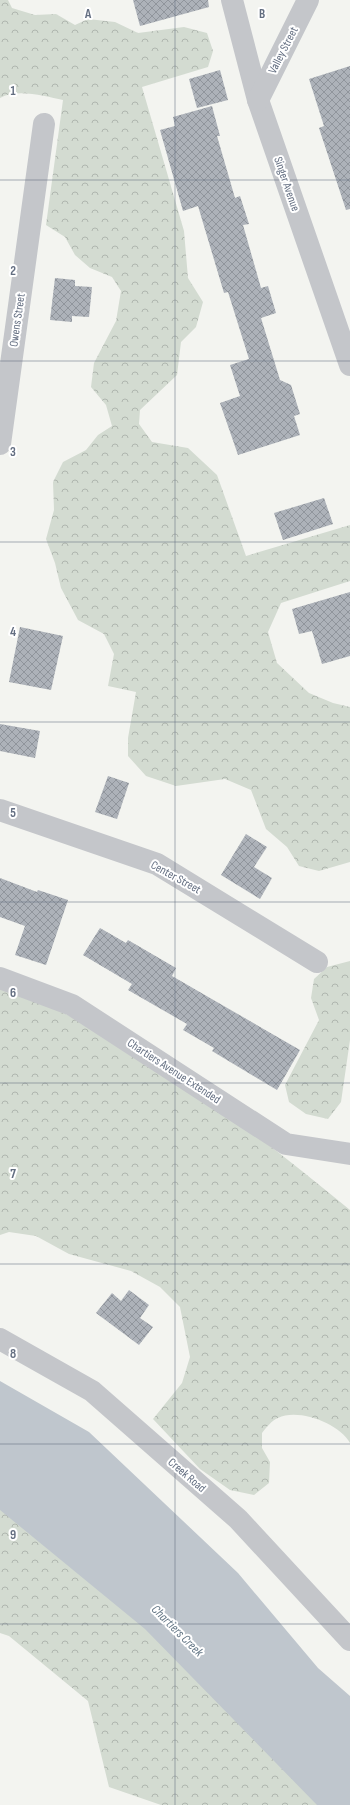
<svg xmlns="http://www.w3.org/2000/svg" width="350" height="1805" font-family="'Sofia Sans Condensed',sans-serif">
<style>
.forest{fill:url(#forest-crowns)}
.water{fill:#bfc6cd}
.building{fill:url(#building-cross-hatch)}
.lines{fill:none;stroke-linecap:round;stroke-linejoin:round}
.minor{stroke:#c4c6ca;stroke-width:22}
.grid{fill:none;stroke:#636e81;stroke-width:1;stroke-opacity:0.55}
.labels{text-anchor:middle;stroke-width:4;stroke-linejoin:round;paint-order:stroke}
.street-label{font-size:12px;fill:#636e81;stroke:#fff}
.water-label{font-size:13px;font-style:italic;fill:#637685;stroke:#fff}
.grid-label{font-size:13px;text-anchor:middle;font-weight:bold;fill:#636e81;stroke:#fff;stroke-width:4;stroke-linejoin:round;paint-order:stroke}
</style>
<defs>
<pattern id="forest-crowns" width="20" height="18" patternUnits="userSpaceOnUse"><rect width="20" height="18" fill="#d3dbd1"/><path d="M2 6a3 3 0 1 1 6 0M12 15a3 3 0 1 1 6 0" fill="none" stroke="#afb6af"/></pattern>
<pattern id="building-cross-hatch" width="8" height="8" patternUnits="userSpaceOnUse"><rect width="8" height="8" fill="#adb2b9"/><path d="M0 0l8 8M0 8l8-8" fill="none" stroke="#90959c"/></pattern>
</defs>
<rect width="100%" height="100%" fill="#f3f4f0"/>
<g class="forest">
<path d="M 0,0 L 8,0 L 12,8 L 35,15 L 56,14 L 75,25 L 88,19 L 115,22 L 138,33 L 184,27 L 207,33 L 213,51 L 208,67 L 142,87 L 184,231 L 188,278 L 203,302 L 196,327 L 181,342 L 177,375 L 140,410 L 139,424 L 152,442 L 188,448 L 217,475 L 246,556 L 350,525 L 350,581 L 281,603 L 268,632 L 277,663 L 309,693 L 333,703 L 350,707 L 350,862 L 319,871 L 299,866 L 287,847 L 266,829 L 251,790 L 225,779 L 176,786 L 146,776 L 128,756 L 128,738 L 136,692 L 108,686 L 114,654 L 104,634 L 78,620 L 61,588 L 55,563 L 46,539 L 54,510 L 53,482 L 63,462 L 86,450 L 98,435 L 112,426 L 106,405 L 91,387 L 94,363 L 116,321 L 121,291 L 112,277 L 90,268 L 75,255 L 65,237 L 46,225 L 63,100 C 45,96 17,88 0,98 Z"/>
<polygon points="350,961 350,1040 341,1102 328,1119 306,1114 289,1102 285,1085 319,1020 311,998 314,979 327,967"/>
<path d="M 0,988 C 20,996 41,1002 60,1011 C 164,1064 260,1135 350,1210 L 350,1443 C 339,1423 298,1408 278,1418 C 272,1420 266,1428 262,1433 L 262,1448 L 270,1462 L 269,1483 L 254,1495 L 230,1490 L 200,1469 L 153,1419 L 182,1383 L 190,1357 L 180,1307 L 160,1287 L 131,1271 L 69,1254 L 36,1236 L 9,1232 L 0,1235 Z"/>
<polygon points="0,1418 350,1805 161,1805 109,1787 88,1701 9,1636 0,1633"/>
</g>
<polygon class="water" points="0,1381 89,1432 238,1573 318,1668 350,1696 350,1805 317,1805 145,1629 0,1510"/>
<g class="building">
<polygon points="133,0 208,0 209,7 140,26"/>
<polygon points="350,66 350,209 346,210 319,128 324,126 309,79"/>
<polygon points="220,70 228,100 197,108 189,79"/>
<polygon points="212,106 220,136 217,136 235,198 240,196 249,224 243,225 261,288 268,286 276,313 261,318 280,380 291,385 300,414 294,416 300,435 238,455 220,403 240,396 230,365 249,359 228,292 224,293 198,206 183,211 160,130 175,126 173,117"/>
<polygon points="55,278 75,280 75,286 92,287 89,317 72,316 72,322 50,320"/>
<polygon points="324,498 333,524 283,540 274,513"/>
<polygon points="350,592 350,656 322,664 312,631 299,634 292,609"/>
<polygon points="20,627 63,636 51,690 9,682"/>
<polygon points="0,724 40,731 35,758 0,751"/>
<polygon points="108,776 129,783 117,819 95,812"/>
<polygon points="246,834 267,847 254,867 272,878 260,899 221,875"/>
<polygon points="0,878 37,892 38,890 68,900 46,965 15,955 25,926 0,917"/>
<polygon points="100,928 126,943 128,940 176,968 172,976 300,1050 277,1090 212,1051 214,1048 183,1030 187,1024 128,990 132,984 83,955"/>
<polygon points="129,1290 149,1305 140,1318 153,1327 139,1345 96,1313 112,1293 121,1301"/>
</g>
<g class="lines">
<g class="minor">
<polyline points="232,0 258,100 350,365"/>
<polyline points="258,100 308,0"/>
<polyline points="0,444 44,124"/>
<polyline points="0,810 157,864 317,962"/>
<polyline points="0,978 72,1005 286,1144 350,1154"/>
<polyline points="0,1339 92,1391 238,1519 350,1640"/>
</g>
</g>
<path class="grid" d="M 175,0 L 175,1805M 0,180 L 350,180M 0,361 L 350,361M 0,542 L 350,542M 0,722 L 350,722M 0,902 L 350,902M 0,1083 L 350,1083M 0,1264 L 350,1264M 0,1444 L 350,1444M 0,1624 L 350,1624"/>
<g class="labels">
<g class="street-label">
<text transform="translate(283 50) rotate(-63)" y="4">Valley Street</text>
<text transform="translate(287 184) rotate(71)" y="4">Singer Avenue</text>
<text transform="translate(17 320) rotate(-82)" y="4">Owens Street</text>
<text transform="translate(176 877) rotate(29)" y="4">Center Street</text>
<text transform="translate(174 1071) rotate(33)" y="4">Chartiers Avenue Extended</text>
<text transform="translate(187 1475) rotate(41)" y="4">Creek Road</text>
</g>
<g class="water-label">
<text transform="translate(178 1630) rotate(45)" y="5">Chartiers Creek</text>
</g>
</g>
<g class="grid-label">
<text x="88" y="18">A</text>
<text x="262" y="18">B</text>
<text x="13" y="95">1</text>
<text x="13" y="275">2</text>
<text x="13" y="456">3</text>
<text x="13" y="636">4</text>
<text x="13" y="817">5</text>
<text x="13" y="997">6</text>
<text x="13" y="1178">7</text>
<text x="13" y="1358">8</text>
<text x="13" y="1539">9</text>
</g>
</svg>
